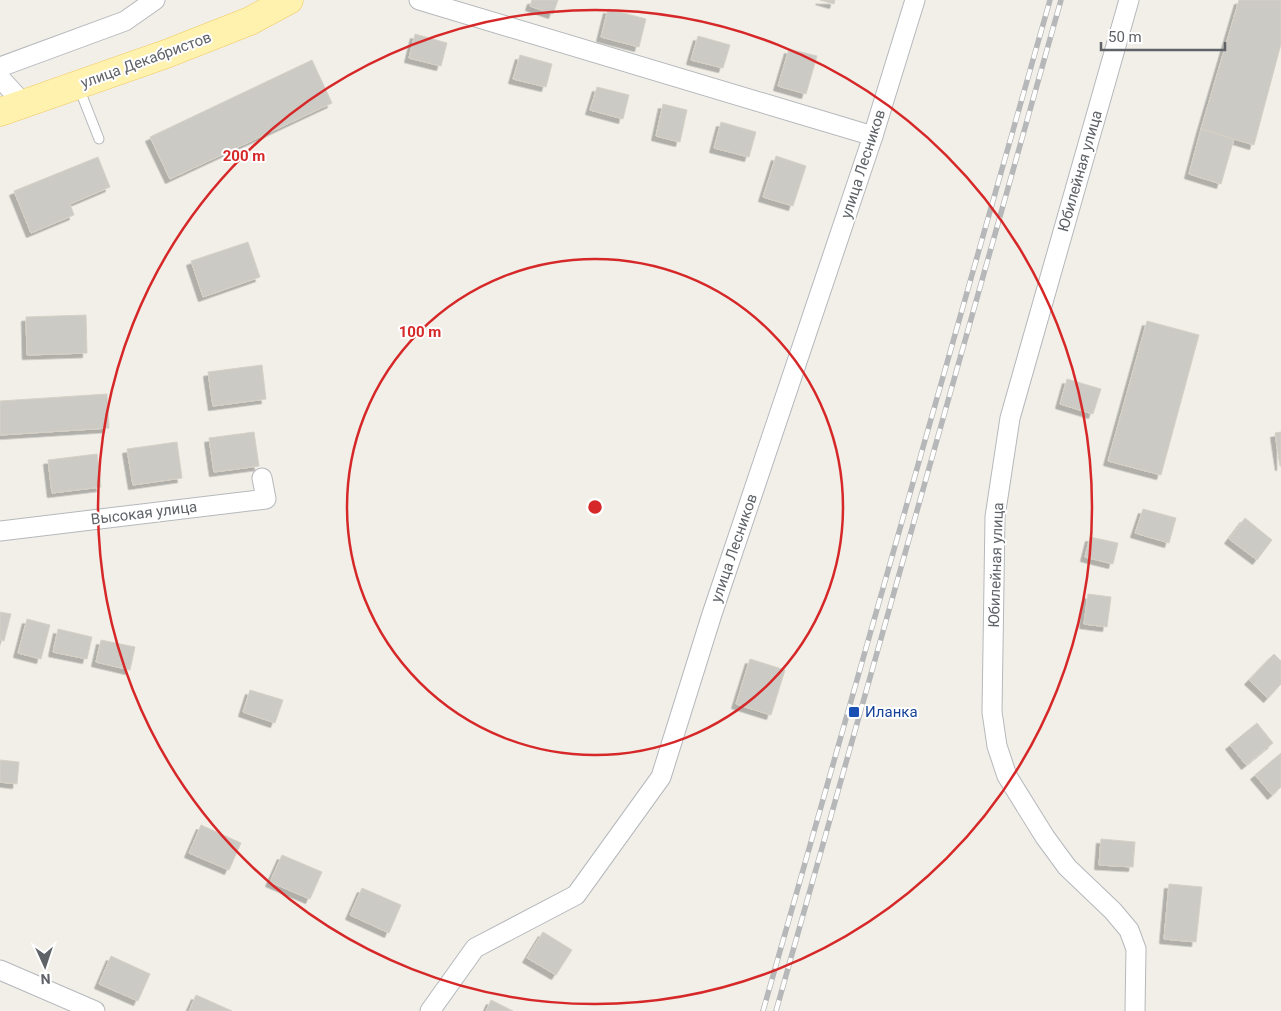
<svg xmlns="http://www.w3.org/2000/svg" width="1281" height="1011" font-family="Roboto,sans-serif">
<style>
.building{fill:#cccac5;stroke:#d6d1c6;filter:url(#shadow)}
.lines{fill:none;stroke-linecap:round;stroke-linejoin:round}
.lane-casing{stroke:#b5b8bc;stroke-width:11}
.street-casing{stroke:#b5b8bc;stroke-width:21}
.primary-casing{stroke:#f2c960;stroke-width:29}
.lane{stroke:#fff;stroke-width:9}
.street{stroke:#fff;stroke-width:19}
.primary{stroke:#fff2af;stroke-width:28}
.rail-casing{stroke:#b6b7b8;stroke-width:5.5}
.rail{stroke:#fff;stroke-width:4;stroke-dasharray:11;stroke-linecap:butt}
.ring{fill:none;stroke:#d62828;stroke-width:2.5}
.transit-dot{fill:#1a4fb4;stroke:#fff;stroke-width:2}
.labels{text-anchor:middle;stroke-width:4;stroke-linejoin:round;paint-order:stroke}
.street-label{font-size:15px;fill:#5f6368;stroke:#fff}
.transit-label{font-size:15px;fill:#164399;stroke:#fff;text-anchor:start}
.centre{fill:#d62828;stroke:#fff;stroke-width:2.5}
.ring-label{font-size:15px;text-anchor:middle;font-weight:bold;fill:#d62828;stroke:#fff;stroke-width:4;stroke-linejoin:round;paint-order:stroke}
</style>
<defs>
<filter id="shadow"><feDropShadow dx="-4.5" dy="4.5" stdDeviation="0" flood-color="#0004"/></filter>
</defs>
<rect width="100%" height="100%" fill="#f1efe8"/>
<g class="building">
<polygon points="532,0 558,0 553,14 530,6"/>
<polygon points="820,0 835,0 834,4"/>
<polygon points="1239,0 1281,0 1281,44 1254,145 1201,129"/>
<polygon points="608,9 646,19 639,47 601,37"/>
<polygon points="415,34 447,43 441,66 409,58"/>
<polygon points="698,36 730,45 723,68 691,60"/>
<polygon points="789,49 817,56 806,94 778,86"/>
<polygon points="520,55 552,64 546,87 513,79"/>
<polygon points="312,60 332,103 170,179 150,137"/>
<polygon points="597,87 629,95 623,119 590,110"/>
<polygon points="663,104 687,110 680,142 656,136"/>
<polygon points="721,122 756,132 749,157 714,148"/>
<polygon points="1201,129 1234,139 1221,184 1189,174"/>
<polygon points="776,156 806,166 793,206 763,197"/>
<polygon points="98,157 110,187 70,204 74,215 31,233 14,191"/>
<polygon points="248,242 260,277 203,297 191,261"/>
<polygon points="86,315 87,353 27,355 26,317"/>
<polygon points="1147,321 1199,335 1161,475 1108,461"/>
<polygon points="262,365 266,399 213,406 208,372"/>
<polygon points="1067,379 1101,389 1093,414 1060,404"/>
<polygon points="107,394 109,428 0,435 0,401"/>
<polygon points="254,432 259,466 214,472 209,438"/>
<polygon points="1281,432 1281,466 1280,466 1275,433"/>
<polygon points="177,442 182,478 133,485 127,449"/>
<polygon points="97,454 101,487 52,493 48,460"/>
<polygon points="1143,509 1176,518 1169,543 1135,533"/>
<polygon points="1245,518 1272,540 1257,560 1229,539"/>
<polygon points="1090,537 1118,543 1113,564 1085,557"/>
<polygon points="1088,594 1111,597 1107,627 1084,624"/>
<polygon points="0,612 11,614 4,641 0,640"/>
<polygon points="27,619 50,625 41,659 18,653"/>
<polygon points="58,629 92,637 87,659 53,652"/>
<polygon points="101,640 135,647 130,670 96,662"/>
<polygon points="1274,654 1281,661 1281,684 1268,698 1249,680"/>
<polygon points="750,659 785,670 771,715 736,704"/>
<polygon points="250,690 283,700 275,723 243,712"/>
<polygon points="1257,723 1273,743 1246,765 1230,745"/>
<polygon points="1281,753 1281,787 1272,795 1255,775"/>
<polygon points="0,760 19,762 17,784 0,782"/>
<polygon points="201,825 241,843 229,870 189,853"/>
<polygon points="1101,839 1135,842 1133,867 1099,865"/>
<polygon points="282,855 322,872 310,899 270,882"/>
<polygon points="1169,884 1202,887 1196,942 1164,939"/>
<polygon points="362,888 401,905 389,933 350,915"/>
<polygon points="543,932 572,950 556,975 527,958"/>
<polygon points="111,956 150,974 138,1001 99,984"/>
<polygon points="196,995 232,1011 189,1011"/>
<polygon points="491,1000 513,1011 486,1011"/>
</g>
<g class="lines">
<g class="lane-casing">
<polyline id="lane" points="79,88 99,139"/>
</g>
<g class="street-casing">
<g id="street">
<polyline points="419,0 873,136"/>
<polyline points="1129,0 1010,418 995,517 992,712 997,746 1007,776 1045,837 1067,867 1113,911 1129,930 1136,949 1135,1011"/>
<polyline points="0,67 125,21 155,0"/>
<polyline points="0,78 24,104"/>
<polyline points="0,531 266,499 262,478"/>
<polyline points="0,970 95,1011"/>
<polyline points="430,1011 475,948 576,895 661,777 712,614 873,136 915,0"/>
</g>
</g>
<g class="primary-casing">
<polyline id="primary" points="0,112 166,54 250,21 289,0"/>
</g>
<use href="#lane" class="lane"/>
<use href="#street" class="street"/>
<use href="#primary" class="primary"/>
<g class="rail-casing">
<g id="rail">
<polyline points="763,1011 1050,0"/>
<polyline points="776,1011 1061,0"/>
</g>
</g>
<use href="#rail" class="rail"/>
</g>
<g class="ring">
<circle cx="595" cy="507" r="248"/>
<circle cx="595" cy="507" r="497"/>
</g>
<rect class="transit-dot" x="848" y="706" width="12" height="12" rx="2.5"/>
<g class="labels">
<g class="street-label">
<text transform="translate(146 60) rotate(-20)" y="5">улица Декабристов</text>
<text transform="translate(863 164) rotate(-72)" y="5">улица Лесников</text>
<text transform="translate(1080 171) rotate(-74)" y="5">Юбилейная улица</text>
<text transform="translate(144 513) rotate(-7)" y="5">Высокая улица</text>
<text transform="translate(734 548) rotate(-71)" y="5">улица Лесников</text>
<text transform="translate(996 565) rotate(-88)" y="5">Юбилейная улица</text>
</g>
<g class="transit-label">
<text x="865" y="717">Иланка</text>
</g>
</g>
<circle cx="595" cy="507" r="8" class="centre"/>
<g class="ring-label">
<text x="244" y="161">200 m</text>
<text x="420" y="337">100 m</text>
</g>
<g transform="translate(45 966) rotate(177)" stroke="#ffffff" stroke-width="4" paint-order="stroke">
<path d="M0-4L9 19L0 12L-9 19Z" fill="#5f6368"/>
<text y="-8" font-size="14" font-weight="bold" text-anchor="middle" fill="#5f6368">N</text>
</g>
<path d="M1101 42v8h124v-8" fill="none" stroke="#5f6368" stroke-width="2.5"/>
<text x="1108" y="42" font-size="15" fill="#5f6368" stroke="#ffffff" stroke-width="4" paint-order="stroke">50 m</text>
</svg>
